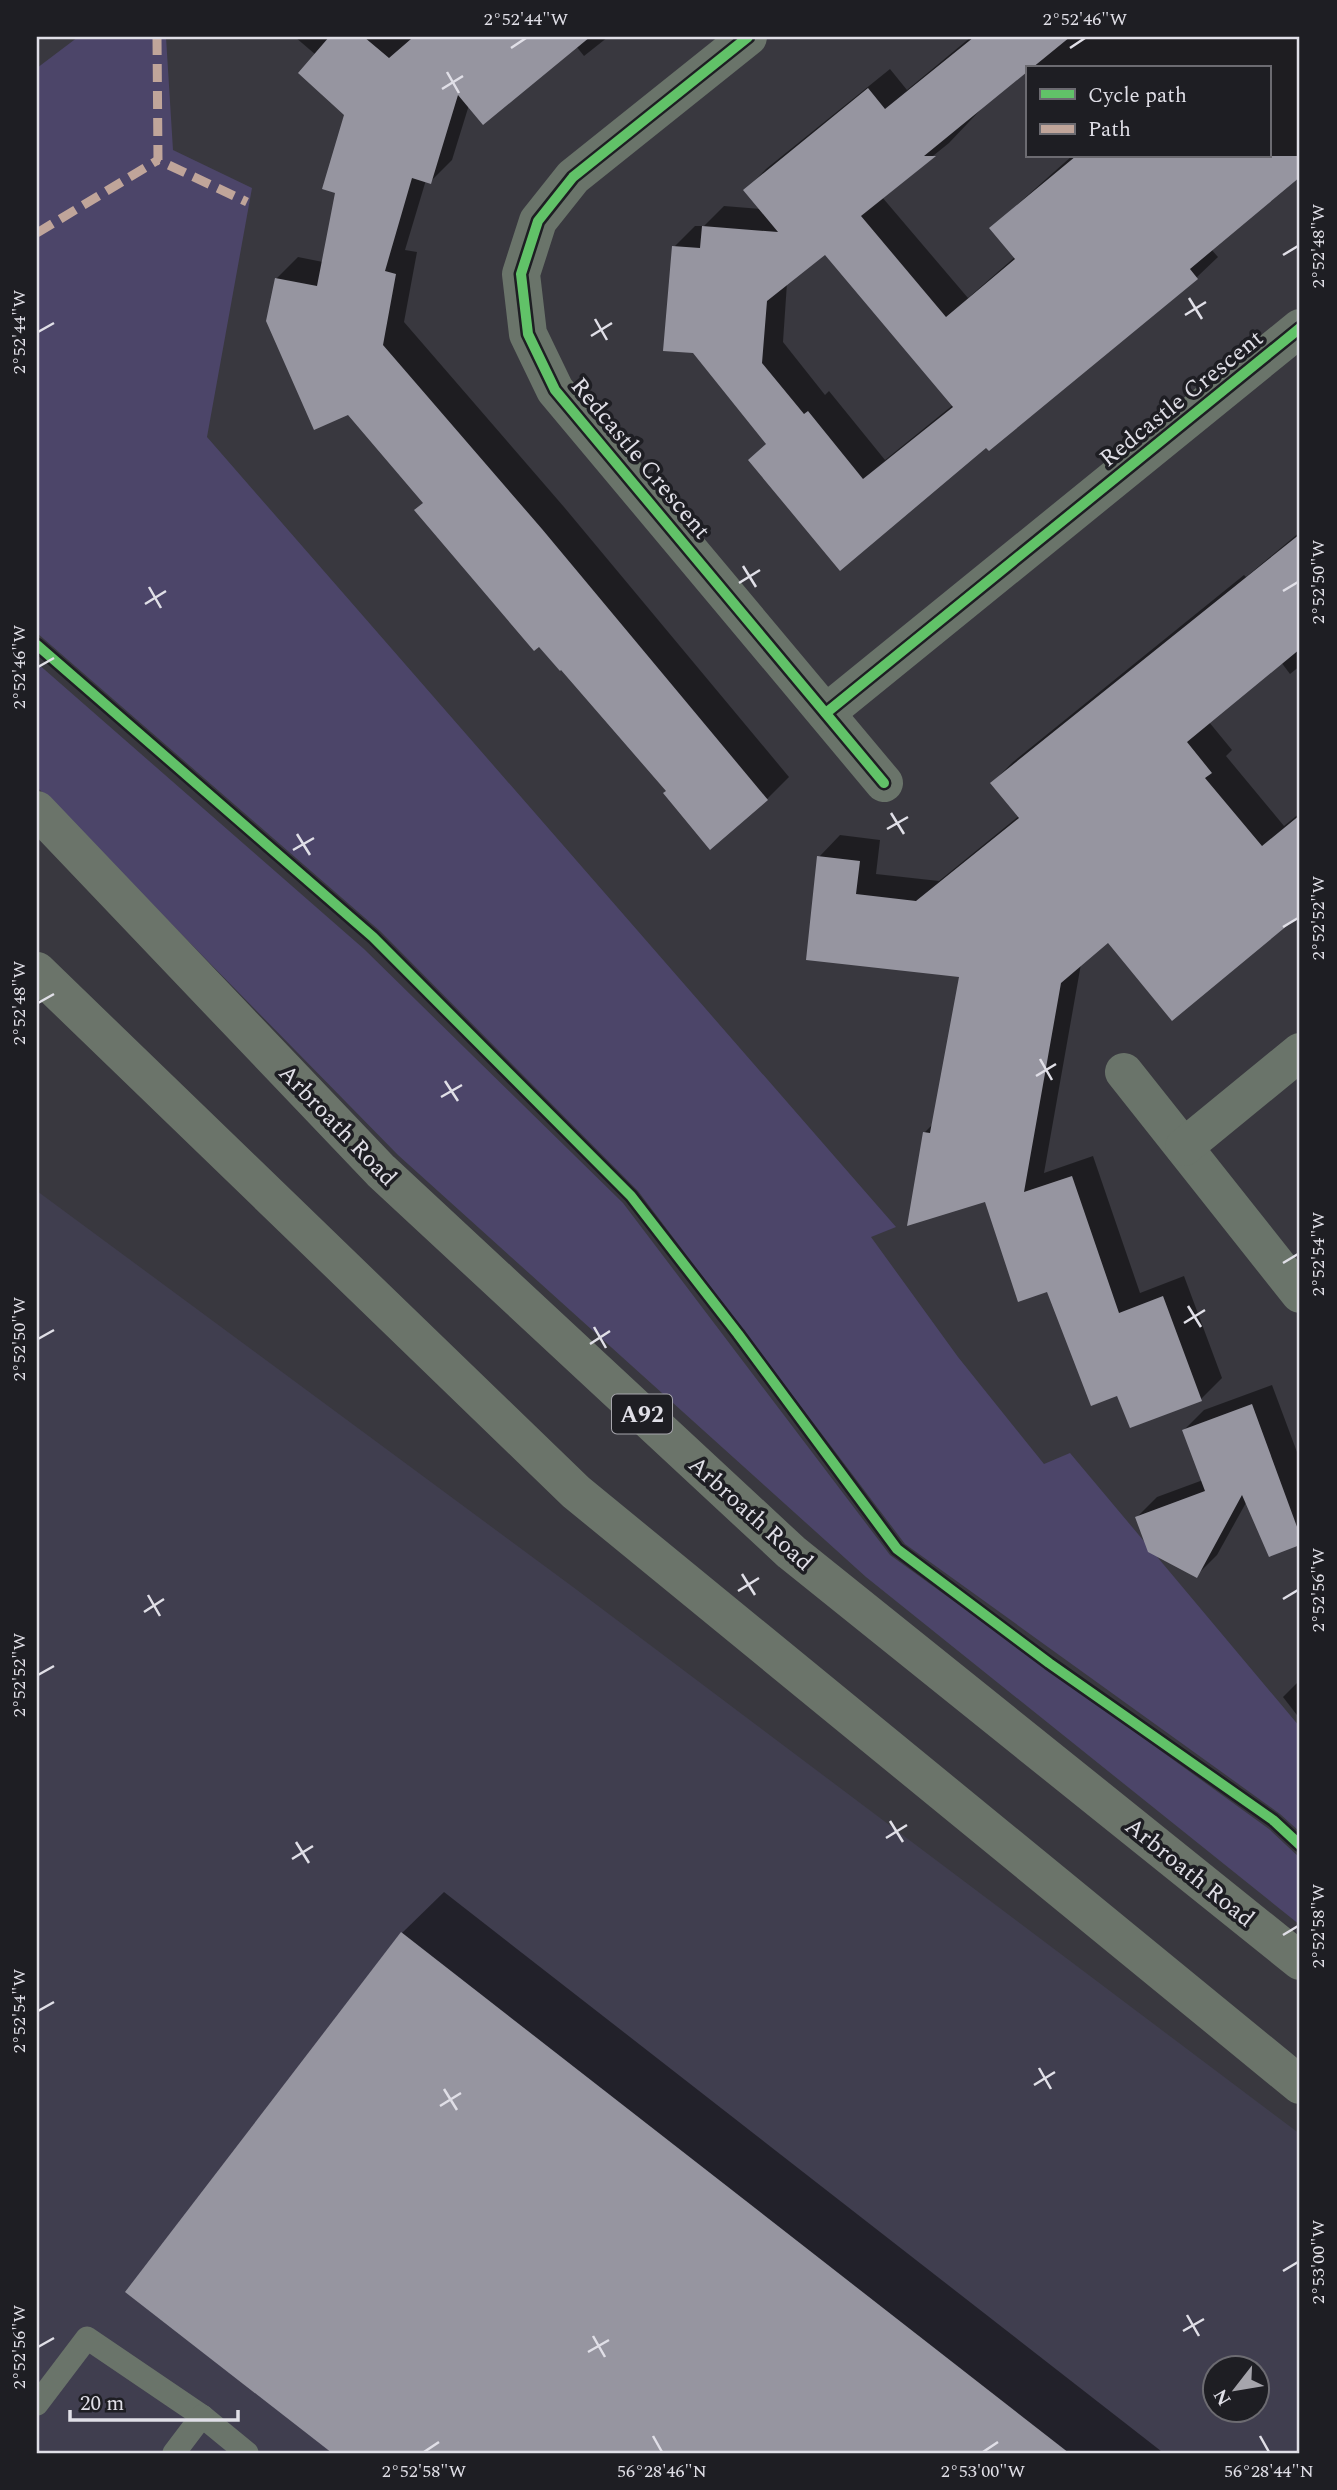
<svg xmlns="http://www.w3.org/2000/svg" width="1337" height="2490" font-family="Spectral,serif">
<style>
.built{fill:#403e4f;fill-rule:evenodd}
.green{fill:#4c4569}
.shadow{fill:#0007;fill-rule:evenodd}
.building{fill:#9695a0;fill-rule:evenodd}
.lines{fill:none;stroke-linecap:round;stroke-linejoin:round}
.service{stroke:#6a746a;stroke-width:23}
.minor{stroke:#6a746a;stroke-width:38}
.primary{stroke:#6b746a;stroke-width:38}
.quiet{stroke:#c0a59a;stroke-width:9;stroke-dasharray:18 9;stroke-linecap:butt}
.cycleway-casing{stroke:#1e1e23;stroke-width:15}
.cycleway{stroke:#61c268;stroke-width:10}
.ticks{fill:none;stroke:#e0dfe7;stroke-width:2.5}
.labels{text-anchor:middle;stroke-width:7;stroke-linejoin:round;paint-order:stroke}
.shield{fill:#1e1e23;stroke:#a6a5ac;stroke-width:2}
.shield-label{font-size:23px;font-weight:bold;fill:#e0dfe7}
.street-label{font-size:24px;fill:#e0dfe7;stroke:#1e1e23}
.neatline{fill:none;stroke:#e0dfe7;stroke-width:2.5}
.ticks-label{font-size:18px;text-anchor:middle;fill:#e0dfe7}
</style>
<rect width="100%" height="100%" fill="#39383f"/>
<path class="built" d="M 37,1191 L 573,1587 L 1300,2134 L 1300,2453 L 37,2453 ZM 1214,2368 L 1256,2368 L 1256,2410 L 1214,2410 Z"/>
<g class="green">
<polygon points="78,37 166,37 173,150 252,188 207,437 896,1227 871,1237 958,1357 1044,1464 1070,1453 1300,1727 1300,1832 1280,1814 905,1544 638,1191 380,931 37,633 37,68"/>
<polygon points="37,663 364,949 623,1203 890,1555 1269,1829 1300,1858 1300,1925 866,1577 398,1155 37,787"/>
</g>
<g class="shadow">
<polygon points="295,37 608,37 584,56 576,46 469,105 452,160 430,182 426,180 405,250 417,252 404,322 564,507 789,777 767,799 710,847 668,791 425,502 276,279 298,257 323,262 337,192 346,114 316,55"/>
<path d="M 971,37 L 1300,37 L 1300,176 L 1211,249 L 1218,257 L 1197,277 L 990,449 L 987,445 L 840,569 L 767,443 L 674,247 L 695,226 L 704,226 L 724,206 L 761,209 L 746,190 L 766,169 L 890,69 L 907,90 ZM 1030,67 L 1269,68 L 1269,156 L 1072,156 L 991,228 L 1015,257 L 968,298 L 882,197 L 949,143 L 986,104 ZM 825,252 L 953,405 L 885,460 L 829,391 L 825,395 L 783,342 L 787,283 Z"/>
<polygon points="1300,532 1300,666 1290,674 1281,662 1209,722 1232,750 1226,756 1284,826 1300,813 1300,901 1284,915 1108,940 1081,964 1044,1173 1093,1156 1140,1293 1184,1276 1222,1378 1201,1399 1118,1394 986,1200 925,1132 934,1123 961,975 808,959 819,857 840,835 880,840 876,874 939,881 1019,816 992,783 1013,762 1244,575 1246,577"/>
<polygon points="1272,1385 1300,1460 1300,1549 1247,1501 1217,1555 1196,1576 1137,1517 1157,1497 1203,1480 1184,1430 1204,1410"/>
<polygon points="1300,1680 1300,1719 1283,1697"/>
<polygon points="444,1892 1161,2451 1159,2453 335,2453 128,2292 402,1933"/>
</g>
<g class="building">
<polygon points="329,37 364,37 389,58 411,39 409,37 590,37 483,125 458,95 431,184 412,178 385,271 396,274 383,345 542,529 768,800 710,850 663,793 666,791 561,670 560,671 539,647 534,651 414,510 423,503 348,415 314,430 266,321 275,278 317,286 335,193 322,189 344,115 298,73"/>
<path d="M 974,37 L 1070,37 L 1032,68 L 1027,68 L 1027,72 L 924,156 L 936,156 L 861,216 L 946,317 L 1015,259 L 989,228 L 1076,156 L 1300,156 L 1300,177 L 1190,269 L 1198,279 L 989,451 L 986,448 L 840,571 L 748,460 L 766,444 L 693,353 L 663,351 L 672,246 L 700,248 L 702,226 L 778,232 L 743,190 L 868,88 L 885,109 ZM 825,255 L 953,407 L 863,479 L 808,411 L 804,414 L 762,363 L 767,301 Z"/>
<polygon points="1300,534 1300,649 1187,742 1212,773 1205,778 1262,846 1300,815 1300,915 1172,1021 1108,943 1061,983 1024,1192 1072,1176 1119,1313 1163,1296 1202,1401 1130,1428 1117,1396 1091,1406 1047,1292 1018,1302 985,1202 907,1226 923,1132 930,1133 959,977 806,960 817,856 860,861 856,894 916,901 1019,818 990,783"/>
<polygon points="1252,1404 1300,1535 1300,1545 1269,1557 1242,1495 1197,1578 1148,1552 1135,1517 1205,1491 1182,1430"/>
<polygon points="401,1932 1069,2453 332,2453 125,2292"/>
</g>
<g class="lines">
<g class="service">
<polyline points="37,2404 87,2338 202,2416 247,2453"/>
<polyline points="174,2453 202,2416"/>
</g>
<g class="minor">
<polyline points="748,37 573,177 538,221 521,274 528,334 555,390 884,783"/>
<polyline points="826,713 1300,328"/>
<polyline points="1124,1072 1300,1294"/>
<polyline points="1184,1147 1300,1052"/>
</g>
<g class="primary">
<polyline points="37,810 381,1171 791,1552 1300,1961"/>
<polyline points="37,971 576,1492 1300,2085"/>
</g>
<g class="quiet">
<polyline points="157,37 158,160 247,202"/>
<polyline points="37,233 158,160"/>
</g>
<g class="cycleway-casing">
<g id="cycleway">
<polyline points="748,37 573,177 538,221 521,274 528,334 555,390 884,783"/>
<polyline points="37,645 373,937 631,1196 738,1334 897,1549 1049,1663 1273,1820 1300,1845"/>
<polyline points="826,713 1300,328"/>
</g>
</g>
<use href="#cycleway" class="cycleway"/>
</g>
<path class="ticks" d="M 511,48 L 526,38M 1070,48 L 1085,38M 447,72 L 459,93M 442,89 L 463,76M 1283,255 L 1298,246M 1189,298 L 1202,319M 1185,315 L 1206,302M 595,319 L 607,340M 38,332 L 54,323M 591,336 L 612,323M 743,566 L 756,587M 739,583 L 760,570M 149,587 L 161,608M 1283,591 L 1298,582M 145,604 L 166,591M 38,667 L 54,658M 891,813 L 904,834M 887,829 L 908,817M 297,834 L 310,855M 293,850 L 314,838M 1283,927 L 1298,918M 38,1003 L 54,994M 1040,1059 L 1052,1080M 1036,1076 L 1056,1064M 445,1081 L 458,1101M 441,1097 L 462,1085M 1283,1263 L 1298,1254M 1188,1306 L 1201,1327M 1184,1323 L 1205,1310M 594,1327 L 606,1348M 38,1339 L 54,1330M 590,1344 L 610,1331M 742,1574 L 755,1595M 738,1591 L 759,1578M 148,1595 L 160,1616M 1283,1599 L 1298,1590M 144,1612 L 164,1599M 38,1675 L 54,1666M 890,1821 L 903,1842M 886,1838 L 907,1825M 296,1842 L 309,1863M 292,1859 L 313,1846M 1283,1935 L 1298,1926M 38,2011 L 54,2002M 1039,2068 L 1051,2089M 1034,2085 L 1055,2072M 444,2089 L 457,2110M 440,2106 L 461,2093M 1283,2271 L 1298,2262M 1187,2315 L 1199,2336M 1183,2331 L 1204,2319M 593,2336 L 605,2357M 38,2347 L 54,2338M 588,2352 L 609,2340M 653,2436 L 662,2452M 1260,2436 L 1269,2452M 424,2452 L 439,2442M 983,2452 L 998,2442"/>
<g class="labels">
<rect class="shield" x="612" y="1394.5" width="60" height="39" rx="5"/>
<g class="shield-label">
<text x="642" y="1422">A92</text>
</g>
<g class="street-label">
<text transform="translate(1181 398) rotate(-39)" y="8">Redcastle Crescent</text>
<text transform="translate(641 458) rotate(50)" y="8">Redcastle Crescent</text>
<text transform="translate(338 1125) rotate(46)" y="8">Arbroath Road</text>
<text transform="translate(751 1513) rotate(42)" y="8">Arbroath Road</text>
<text transform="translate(1190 1872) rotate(39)" y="8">Arbroath Road</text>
</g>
</g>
<rect width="1337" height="2490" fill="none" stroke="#1e1e23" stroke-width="77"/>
<rect x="1026" y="66" width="245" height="91" fill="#1e1e23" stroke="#6c6b71" stroke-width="2"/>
<rect x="1040" y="89" width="35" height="10" fill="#61c268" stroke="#6c6b71" stroke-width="2"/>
<text x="1088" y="102" font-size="21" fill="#e0dfe7">Cycle path</text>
<rect x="1040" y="124" width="35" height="10" fill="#c0a59a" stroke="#6c6b71" stroke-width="2"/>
<text x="1088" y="136" font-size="21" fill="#e0dfe7">Path</text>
<g transform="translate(1236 2389) rotate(239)"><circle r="33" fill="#1e1e23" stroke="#6c6b71" stroke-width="2"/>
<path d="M0-5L12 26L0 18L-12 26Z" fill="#a6a5ac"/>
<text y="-10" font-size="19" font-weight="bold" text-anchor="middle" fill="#e0dfe7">N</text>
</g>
<path d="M70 2410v10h168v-10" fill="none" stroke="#e0dfe7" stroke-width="3.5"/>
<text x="80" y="2410" font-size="21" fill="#e0dfe7" stroke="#1e1e23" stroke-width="5" paint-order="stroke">20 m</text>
<rect x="38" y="38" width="1260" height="2414" class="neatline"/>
<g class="ticks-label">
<text x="526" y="25">2°52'44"W</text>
<text x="1085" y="25">2°52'46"W</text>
<text transform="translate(1318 246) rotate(-90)" y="6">2°52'48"W</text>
<text transform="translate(19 332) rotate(-90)" y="6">2°52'44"W</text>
<text transform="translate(1318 582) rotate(-90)" y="6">2°52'50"W</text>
<text transform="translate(19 667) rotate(-90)" y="6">2°52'46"W</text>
<text transform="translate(1318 918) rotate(-90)" y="6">2°52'52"W</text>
<text transform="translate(19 1003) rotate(-90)" y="6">2°52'48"W</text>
<text transform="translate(1318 1254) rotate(-90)" y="6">2°52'54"W</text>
<text transform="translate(19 1339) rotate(-90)" y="6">2°52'50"W</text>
<text transform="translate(1318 1590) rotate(-90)" y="6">2°52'56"W</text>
<text transform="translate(19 1675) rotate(-90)" y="6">2°52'52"W</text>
<text transform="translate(1318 1926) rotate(-90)" y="6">2°52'58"W</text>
<text transform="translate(19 2011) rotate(-90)" y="6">2°52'54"W</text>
<text transform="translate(1318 2262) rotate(-90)" y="6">2°53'00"W</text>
<text transform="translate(19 2347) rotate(-90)" y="6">2°52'56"W</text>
<text x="424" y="2477">2°52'58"W</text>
<text x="662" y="2477">56°28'46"N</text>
<text x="983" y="2477">2°53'00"W</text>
<text x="1269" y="2477">56°28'44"N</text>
</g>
</svg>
